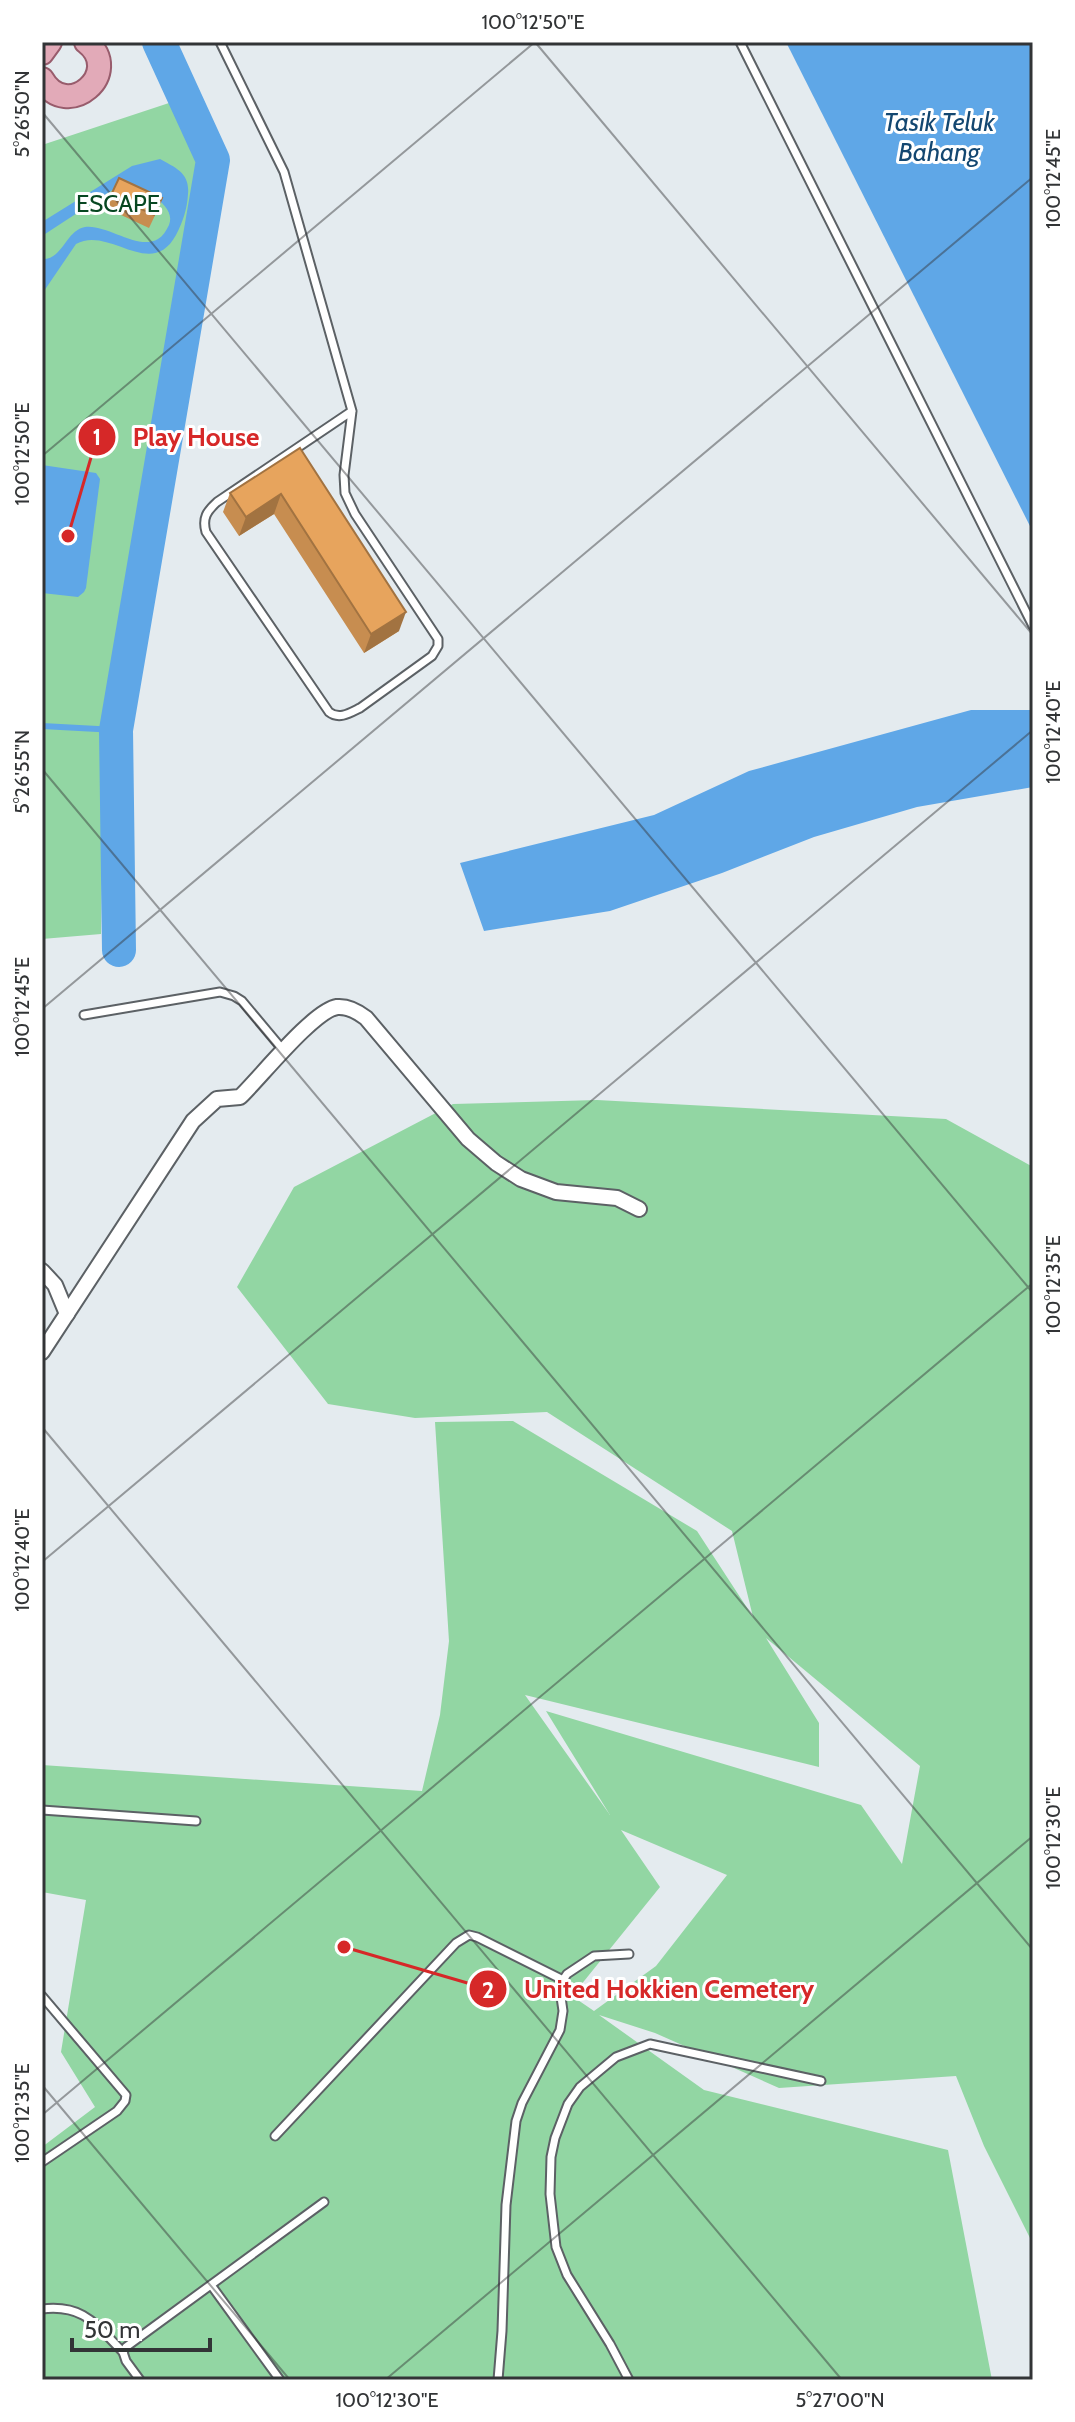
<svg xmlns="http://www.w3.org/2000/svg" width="1075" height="2422" font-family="Cabin,sans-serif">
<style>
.green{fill:#92d6a3;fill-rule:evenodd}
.water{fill:#5fa7e7}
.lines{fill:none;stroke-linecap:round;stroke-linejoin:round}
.stream{stroke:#5fa7e7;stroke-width:6}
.river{stroke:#5fa7e7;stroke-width:34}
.service-casing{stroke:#5c6165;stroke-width:11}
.minor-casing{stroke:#5c6165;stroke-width:18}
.primary-casing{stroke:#985c6c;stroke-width:26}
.service{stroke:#fff;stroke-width:7}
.minor{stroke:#fff;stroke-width:14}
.primary{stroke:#e2aab8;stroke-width:22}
.wall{fill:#c78d50}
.shaded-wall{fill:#a27341}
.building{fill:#e7a45d;stroke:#a27341;stroke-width:2}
.ticks{fill:none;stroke:#323436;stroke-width:2;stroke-opacity:0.45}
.labels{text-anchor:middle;stroke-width:6;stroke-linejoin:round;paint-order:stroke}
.park-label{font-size:24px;fill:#074721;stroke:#fff}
.water-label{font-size:26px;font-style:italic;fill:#134771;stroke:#fff}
.leader{fill:none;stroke:#d62828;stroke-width:3}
.callout-dot{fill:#d62828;stroke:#fff;stroke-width:3}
.mark-label{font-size:24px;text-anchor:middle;font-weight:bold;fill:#fff}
.callout-label{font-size:26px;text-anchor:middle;font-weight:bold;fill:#d62828;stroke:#fff;stroke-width:6;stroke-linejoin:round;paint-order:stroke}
.neatline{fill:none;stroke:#323436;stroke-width:3}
.ticks-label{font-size:20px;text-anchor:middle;fill:#323436}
</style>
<rect width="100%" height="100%" fill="#e4ebef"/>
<g class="green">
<polygon points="169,103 201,168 104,712 101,934 42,939 42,145"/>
<path d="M 597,1100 L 946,1119 L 1033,1167 L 1033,2244 L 984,2146 L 956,2076 L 779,2088 L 655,2033 L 599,2015 L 704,2090 L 948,2150 L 992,2380 L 42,2380 L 42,2147 L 95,2107 L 61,2052 L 86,1900 L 42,1892 L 42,1765 L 422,1791 L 440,1715 L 449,1641 L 435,1422 L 513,1421 L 697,1531 L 753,1617 L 732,1531 L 547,1412 L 415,1418 L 328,1404 L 237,1287 L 294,1187 L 453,1104 ZM 766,1638 L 920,1766 L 902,1864 L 861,1805 L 546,1711 L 610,1815 L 525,1695 L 819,1767 L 819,1723 ZM 621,1830 L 727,1875 L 656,1966 L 594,2011 L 572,1996 L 660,1887 Z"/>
</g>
<g class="water">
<polygon points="786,42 1033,42 1033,532"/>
<path d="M 160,159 C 176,168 190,173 188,194 C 187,210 183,221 176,235 C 151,281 109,225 76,244 L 42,294 L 42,259 C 63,260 65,231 85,227 C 107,224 138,251 158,239 C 163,236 166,231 169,225 C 178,202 134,184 117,187 L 42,236 L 42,222 L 132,166 Z"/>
<polygon points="42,465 96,473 100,479 86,588 84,592 78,597 42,593"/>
<polygon points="971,710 1033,710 1033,787 917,807 814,837 722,873 610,911 484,931 460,863 654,815 749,771"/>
</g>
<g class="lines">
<polyline class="stream" points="42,726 116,730"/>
<polyline class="river" points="119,950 116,730 213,160 159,42"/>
<g class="service-casing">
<g id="service">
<path d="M 220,42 L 284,172 L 352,411 L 344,475 L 345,493 L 355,514 L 438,639 L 438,646 L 432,656 L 360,708 C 350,713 339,720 329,712 L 206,532 C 202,518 207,511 217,502 L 352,411"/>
<polyline points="740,42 1033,626"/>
<polyline points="84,1015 220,992 234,996 242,1001 283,1050"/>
<polyline points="42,1810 196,1821"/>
<polyline points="42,1996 126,2095 125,2101 117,2111 42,2162"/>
<polyline points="275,2136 456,1943 469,1935 477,1937 563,1980"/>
<polyline points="211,2285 280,2380"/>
<path d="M 42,2309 C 84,2304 96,2325 123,2352 L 126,2361 L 140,2380"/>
<polyline points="123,2352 126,2347 324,2202"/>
<polyline points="498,2380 502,2331 506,2205 516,2121 522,2103 560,2030 563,2011 560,1990 563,1980 567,1974 594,1956 629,1954"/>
<polyline points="629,2380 610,2344 567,2275 556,2247 550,2194 551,2157 555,2138 568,2104 580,2087 616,2057 650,2044 821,2081"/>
</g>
</g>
<g class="minor-casing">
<g id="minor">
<polyline points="42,1271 55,1285 67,1314"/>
<path d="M 42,1352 L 193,1121 L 217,1099 L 240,1097 C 260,1078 313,1011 337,1007 C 348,1006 357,1011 366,1018 L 468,1139 L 496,1163 L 521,1179 L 556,1192 L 617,1198 L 639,1209"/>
</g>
</g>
<g class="primary-casing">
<g id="primary">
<polyline points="42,53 50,42"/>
<path d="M 42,79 C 67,123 125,72 86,42"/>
</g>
</g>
<use href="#service" class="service"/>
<use href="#minor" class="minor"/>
<use href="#primary" class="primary"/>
</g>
<g class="wall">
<polygon points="111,195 157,211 149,228 106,208"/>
<polygon points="300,448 399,631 364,653 274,514 239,536 223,512 230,493"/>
</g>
<g class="shaded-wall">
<polygon points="281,494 274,514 239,536 246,517"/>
<polygon points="406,612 399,631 364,653 371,634"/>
</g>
<g class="building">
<polygon points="119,178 162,198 154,215 111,195"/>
<polygon points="300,448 406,612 371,634 281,494 246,517 230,493"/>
</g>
<path class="ticks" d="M 535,42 L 1033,635M 42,112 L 1033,1293M 42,456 L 535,42M 42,769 L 1033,1950M 42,1009 L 1033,177M 42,1427 L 842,2380M 42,1562 L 1033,730M 42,2085 L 290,2380M 42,2115 L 1033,1283M 385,2380 L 1033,1836"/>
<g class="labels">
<g class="park-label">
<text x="118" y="212">ESCAPE</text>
</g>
<g class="water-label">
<text x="939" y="131">Tasik Teluk<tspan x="939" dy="30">Bahang</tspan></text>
</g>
</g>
<path class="leader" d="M68 536L97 437M344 1947L488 1989"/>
<g class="callout-dot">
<circle cx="68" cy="536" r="8"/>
<circle cx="344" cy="1947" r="8"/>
<circle cx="97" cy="437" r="20"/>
<circle cx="488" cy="1989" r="20"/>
</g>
<g class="mark-label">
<text x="97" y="445">1</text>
<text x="488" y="1998">2</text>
</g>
<g class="callout-label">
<text x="196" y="446">Play House</text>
<text x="669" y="1998">United Hokkien Cemetery</text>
</g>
<rect width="1075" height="2422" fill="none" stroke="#ffffff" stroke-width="88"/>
<path d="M72 2338v12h138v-12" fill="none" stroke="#323436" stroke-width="4"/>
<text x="84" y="2338" font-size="24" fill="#323436" stroke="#ffffff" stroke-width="6" paint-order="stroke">50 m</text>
<rect x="44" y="44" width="987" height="2334" class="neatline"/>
<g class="ticks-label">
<text x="533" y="29">100°12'50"E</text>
<text transform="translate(22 114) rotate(-90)" y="7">5°26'50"N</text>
<text transform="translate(1053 179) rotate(-90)" y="7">100°12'45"E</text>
<text transform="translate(22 454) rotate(-90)" y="7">100°12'50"E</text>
<text transform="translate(1053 732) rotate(-90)" y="7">100°12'40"E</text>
<text transform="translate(22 772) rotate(-90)" y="7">5°26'55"N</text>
<text transform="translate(22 1007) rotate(-90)" y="7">100°12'45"E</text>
<text transform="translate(1053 1285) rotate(-90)" y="7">100°12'35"E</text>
<text transform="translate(22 1560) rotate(-90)" y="7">100°12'40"E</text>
<text transform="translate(1053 1838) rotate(-90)" y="7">100°12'30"E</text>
<text transform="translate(22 2113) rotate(-90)" y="7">100°12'35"E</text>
<text x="387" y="2407">100°12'30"E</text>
<text x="840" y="2407">5°27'00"N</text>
</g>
</svg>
